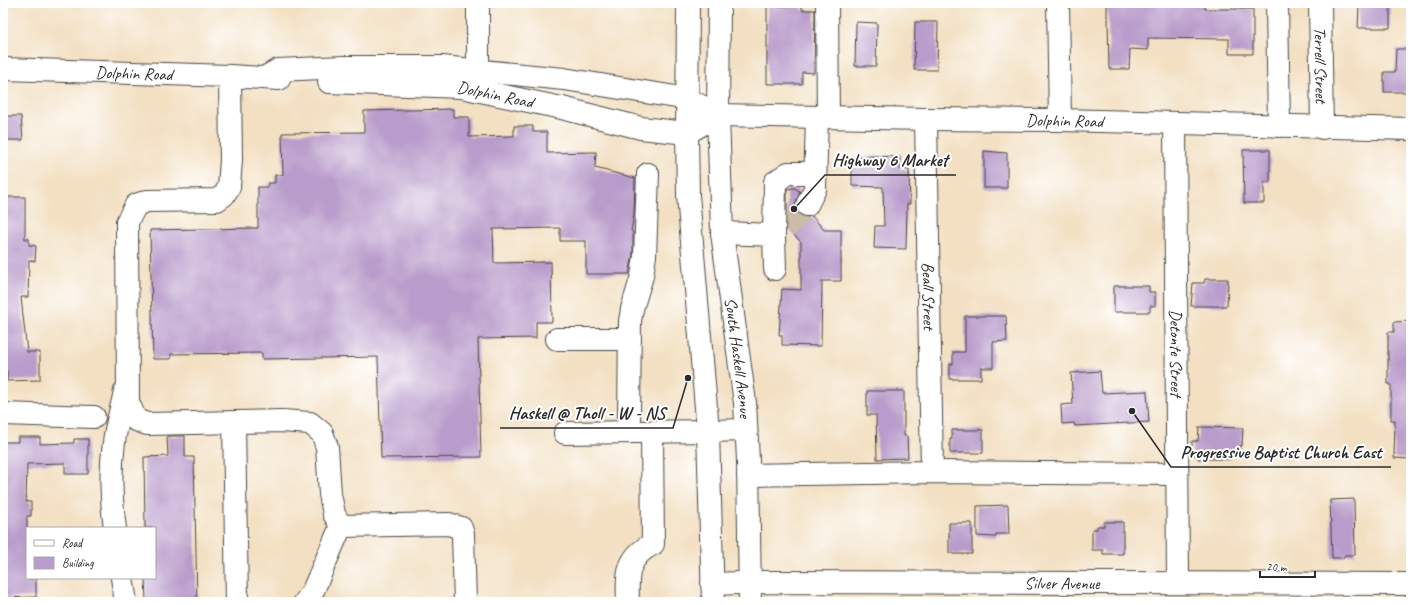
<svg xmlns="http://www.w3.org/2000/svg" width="1414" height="605" font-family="Caveat,sans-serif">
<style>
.building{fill:#b99ccb}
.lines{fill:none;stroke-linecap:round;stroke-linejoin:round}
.minor-tunnel{stroke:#cbbca5;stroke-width:22;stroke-dasharray:22 11;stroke-linecap:butt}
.minor-casing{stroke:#494642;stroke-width:24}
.major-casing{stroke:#494642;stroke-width:24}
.minor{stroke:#fff;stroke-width:22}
.major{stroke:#fff;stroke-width:22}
.labels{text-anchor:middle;stroke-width:4;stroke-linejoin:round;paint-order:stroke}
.street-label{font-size:17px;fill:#2b2b2b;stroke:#fff}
.leader{fill:none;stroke:#2b2b2b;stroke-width:1.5}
.callout-dot{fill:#2b2b2b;stroke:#fff;stroke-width:1.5}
.callout-label{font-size:18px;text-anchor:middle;font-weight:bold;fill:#2b2b2b;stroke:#fff;stroke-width:4;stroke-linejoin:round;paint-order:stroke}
</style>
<rect width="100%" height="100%" fill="#fff"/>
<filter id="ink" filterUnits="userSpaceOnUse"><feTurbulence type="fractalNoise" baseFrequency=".025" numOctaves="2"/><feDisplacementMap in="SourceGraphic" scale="8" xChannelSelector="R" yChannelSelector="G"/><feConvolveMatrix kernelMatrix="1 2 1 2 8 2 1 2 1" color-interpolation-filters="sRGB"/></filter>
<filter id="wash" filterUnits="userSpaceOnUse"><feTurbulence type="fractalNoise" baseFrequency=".012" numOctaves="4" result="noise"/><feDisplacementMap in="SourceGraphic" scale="16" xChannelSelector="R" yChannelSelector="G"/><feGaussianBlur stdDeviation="0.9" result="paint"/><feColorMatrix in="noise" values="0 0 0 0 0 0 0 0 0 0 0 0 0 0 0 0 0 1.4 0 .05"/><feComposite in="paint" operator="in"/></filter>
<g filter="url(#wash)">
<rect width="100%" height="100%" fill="#f3e0c3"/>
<g id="blocks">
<g class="building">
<polygon points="1107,3 1205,3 1205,9 1253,9 1253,54 1229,54 1229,39 1148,38 1148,50 1130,49 1129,69 1109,69 1108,17 1107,17"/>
<polygon points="1359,4 1390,4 1390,28 1358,28"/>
<polygon points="767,6 802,6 802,10 815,10 814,73 802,72 802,84 767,84"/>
<polygon points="856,22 877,23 876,66 855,66"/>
<polygon points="915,22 938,22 937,70 914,70"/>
<polygon points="1396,49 1411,49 1411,92 1384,92 1384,72 1395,72"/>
<polygon points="453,109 453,117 469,117 469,137 514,136 514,126 533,126 533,132 547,132 547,153 596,152 595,168 635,178 634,214 631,231 633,232 633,255 629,274 586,274 586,241 560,241 560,228 493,229 494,263 551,262 552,322 536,322 536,338 478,339 481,457 381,458 378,357 262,359 262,353 171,354 171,359 153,359 150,230 258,228 258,187 268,187 268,183 275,183 275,175 283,175 282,133 364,132 364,111"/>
<polygon points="3,116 21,116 23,140 3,140"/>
<polygon points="1243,150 1270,150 1270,182 1264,182 1264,203 1244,203"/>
<polygon points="984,151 1007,153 1007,188 984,188"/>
<polygon points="874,156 900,157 900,169 909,170 910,204 907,204 906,249 874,248 875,226 884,226 883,187 852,186 852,158"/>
<polygon points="795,188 800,192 795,205 797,212 802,216 807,217 812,216 824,230 841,230 841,281 822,281 821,346 782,345 782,335 779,335 782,289 801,290 801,242 787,228 787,189"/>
<polygon points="3,197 25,197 25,239 29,239 29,245 36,246 35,261 29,260 28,297 21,297 27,352 40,352 40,380 7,381 7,371 4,371 3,368"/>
<polygon points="1205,279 1228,279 1227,306 1191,306 1193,283 1204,283"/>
<polygon points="1114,286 1149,286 1149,292 1155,292 1155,306 1150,306 1150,312 1114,312"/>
<polygon points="965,316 1006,316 1007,341 993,342 993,368 981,368 981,379 950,379 950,364 953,364 953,352 965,352"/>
<polygon points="1411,321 1411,459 1394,458 1395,420 1391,420 1391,384 1388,384 1388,332 1394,332 1394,322"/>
<polygon points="1100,371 1102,393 1147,391 1149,422 1075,426 1074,423 1062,424 1061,405 1073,404 1071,373"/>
<polygon points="867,391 904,391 904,436 907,436 908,458 877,459 876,415 867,415"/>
<polygon points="1199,427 1243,428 1242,446 1240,446 1239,456 1231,456 1231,459 1198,459 1198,455 1192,455 1192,441 1198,441"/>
<polygon points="952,430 983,430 983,453 950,453 950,439 952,439"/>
<polygon points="167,436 185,436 185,457 194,457 197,602 146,602 145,578 155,578 155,528 145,528 144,457 168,456"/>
<polygon points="18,437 40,437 40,444 74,443 74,439 88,439 88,474 65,474 65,463 27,464 26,502 31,502 31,516 27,516 27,578 36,578 36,597 3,598 3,442 18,442"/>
<polygon points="1354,499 1355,555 1345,555 1343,558 1332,558 1330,500"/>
<polygon points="1008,505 1009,534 996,534 996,537 977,536 977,506"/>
<polygon points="1104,522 1123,522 1123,554 1103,554 1103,550 1092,550 1092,529 1097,529 1097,526 1104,526"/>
<polygon points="949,523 972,523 972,554 953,554 953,553 949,553"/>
</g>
</g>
</g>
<g filter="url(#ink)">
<use href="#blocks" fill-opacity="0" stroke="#494642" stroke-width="1"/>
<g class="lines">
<polyline class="minor-tunnel" points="786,228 807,205"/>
<g class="minor-casing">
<g id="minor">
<polyline points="827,3 828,117"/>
<polyline points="1058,3 1060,120"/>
<polyline points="1277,3 1279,126"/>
<path id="s1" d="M 1320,3 L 1322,128"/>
<polyline points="478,70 478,3"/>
<polyline points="230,76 231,160 229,187 224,195 217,200 147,201 136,205 127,222 128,402 136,420 147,424 282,421 310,423 322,433 327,447 330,494 334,514 341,526"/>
<path id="s2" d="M 926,119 L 932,472"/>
<path id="s3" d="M 1175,123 L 1178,583"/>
<polyline points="648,174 645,256 642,276 632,309 630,321 629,420 631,427 637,432 708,431"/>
<polyline points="807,205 815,189 817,117"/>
<polyline points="722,233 774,235 775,269"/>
<polyline points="774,235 775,182 788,173 815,173"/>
<polyline points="557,339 630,339"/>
<polyline points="3,414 94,417"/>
<polyline points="234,422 237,602"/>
<polyline points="565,433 637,432"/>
<polyline points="748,475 932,472 1176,474"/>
<polyline points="341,526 449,524 461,528 463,534 465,602"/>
<path d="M 115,528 C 111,500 110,470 114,442 C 116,425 122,407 125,391"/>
<polyline points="122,578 126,602"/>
<path id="s4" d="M 712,584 L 767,582 L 1411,584"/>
<polyline points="305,602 312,593 341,526"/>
<path d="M 628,602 C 627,576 626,557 653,544 L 652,432"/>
</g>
</g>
<g class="major-casing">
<g id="major">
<polyline points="688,3 687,133 688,195 708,431 713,602"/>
<path id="s5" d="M 719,3 L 718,115 L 722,233 L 745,403 L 748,460 L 750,602"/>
<path id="s6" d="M 3,69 L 230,76 L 279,79"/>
<path id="s7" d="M 264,78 L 278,70 L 344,67 L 442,67 L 564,79 L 688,99 L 718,115 L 926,119 L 1060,120 L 1411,129"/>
<path id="s8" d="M 329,82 L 461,87 L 562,108 L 641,128 L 687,133 L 718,115"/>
<polyline points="708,431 746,430"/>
</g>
</g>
<use href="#minor" class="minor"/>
<use href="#major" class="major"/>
</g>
</g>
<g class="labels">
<g class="street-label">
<text dy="6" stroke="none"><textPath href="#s1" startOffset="62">Terrell Street</textPath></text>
<text dy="6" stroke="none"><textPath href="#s6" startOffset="131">Dolphin Road</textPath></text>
<text dy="6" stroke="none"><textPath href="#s8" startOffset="167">Dolphin Road</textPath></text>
<text dy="6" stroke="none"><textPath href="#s7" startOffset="809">Dolphin Road</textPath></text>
<text dy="6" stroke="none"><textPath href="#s2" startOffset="177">Beall Street</textPath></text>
<text dy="6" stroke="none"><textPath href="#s3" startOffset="230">Detonte Street</textPath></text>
<text dy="6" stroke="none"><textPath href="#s5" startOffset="356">South Haskell Avenue</textPath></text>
<text dy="6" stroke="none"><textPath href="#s4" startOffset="350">Silver Avenue</textPath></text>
</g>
</g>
<path class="leader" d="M794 209L825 175H956M688 378L673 428H500M1132 411L1171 467H1391"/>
<g class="callout-dot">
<circle cx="794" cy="209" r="4"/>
<circle cx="688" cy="378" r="4"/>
<circle cx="1132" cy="411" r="4"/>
</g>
<g class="callout-label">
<text x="890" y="166">Highway 6 Market</text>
<text x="587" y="419">Haskell @ Tholl - W - NS</text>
<text x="1281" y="458">Progressive Baptist Church East</text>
</g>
<rect width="1414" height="605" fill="none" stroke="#fff" stroke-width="16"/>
<rect x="26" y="527" width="130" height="52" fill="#ffffff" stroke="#aaaaaa"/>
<rect x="34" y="540" width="20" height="6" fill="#ffffff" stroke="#aaaaaa"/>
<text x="62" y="547" font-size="12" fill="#2b2b2b">Road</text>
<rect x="34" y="557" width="20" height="12" fill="#b99ccb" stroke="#aaaaaa"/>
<text x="62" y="567" font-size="12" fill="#2b2b2b">Building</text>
<path d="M1260 571v6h55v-6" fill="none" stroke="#2b2b2b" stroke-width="2"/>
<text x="1266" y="571" font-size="12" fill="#2b2b2b" stroke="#ffffff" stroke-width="3" paint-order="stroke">20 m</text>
</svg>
